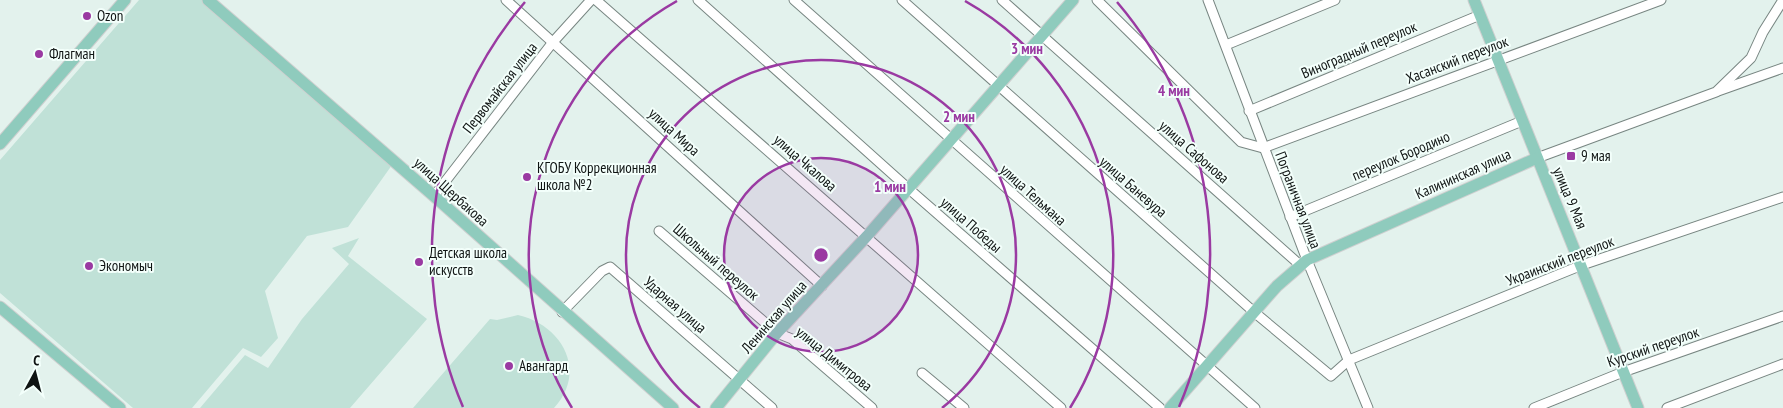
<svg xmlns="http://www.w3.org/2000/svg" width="1783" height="408" font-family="'PT Sans Narrow',sans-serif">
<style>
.park{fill:#c0e1d7}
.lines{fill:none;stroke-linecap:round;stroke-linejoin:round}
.minor-casing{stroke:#788682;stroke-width:11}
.major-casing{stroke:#cfd0d0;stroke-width:13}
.minor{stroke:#fff;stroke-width:9}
.major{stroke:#8fcbbd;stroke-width:11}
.ring{fill:none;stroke:#9a3aa2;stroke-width:2.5}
.poi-dot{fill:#9a3aa2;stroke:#f3fffb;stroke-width:2}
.labels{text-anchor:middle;stroke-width:4;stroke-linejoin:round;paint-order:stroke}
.poi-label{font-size:15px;fill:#0f1413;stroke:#f3fffb;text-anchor:start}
.street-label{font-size:15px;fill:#0f1413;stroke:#f3fffb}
.centre{fill:#9a3aa2;stroke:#f3fffb;stroke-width:2.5}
.ring-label{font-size:15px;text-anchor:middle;font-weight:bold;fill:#9a3aa2;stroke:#f3fffb;stroke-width:4;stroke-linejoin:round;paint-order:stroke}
</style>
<rect width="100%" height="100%" fill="#e3f2ed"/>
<g class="park">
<polygon points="139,0 207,0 392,165 348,227 307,236 265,291 278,338 261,357 243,348 192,408 133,408 0,293 0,160"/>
<polygon points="359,238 348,256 427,319 350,408 200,408 245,355 268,368 302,319 349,264 332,248"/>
<path d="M 518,315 C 562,325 588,371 554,408 L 413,408 L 490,319 L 497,320 Z"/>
</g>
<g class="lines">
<g class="minor-casing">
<g id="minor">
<polyline points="506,0 822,286"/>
<polyline points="596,0 1061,408"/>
<polyline points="698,0 909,189 1160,408"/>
<polyline points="794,0 1255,408"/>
<polyline points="902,0 1254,312 1331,376 1349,360 1582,265 1783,197"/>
<polyline points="1002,0 1300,265"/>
<polyline points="1097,0 1241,142 1263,148 1661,0"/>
<polyline points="1208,0 1307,260 1368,408"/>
<polyline points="1226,45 1335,0"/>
<polyline points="1718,91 1783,68"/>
<polyline points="1249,111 1480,15"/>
<polyline points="1537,158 1716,92 1751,58 1763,32 1783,0"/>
<polyline points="434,196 553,42 591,0"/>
<polyline points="1290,217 1522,121"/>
<polyline points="659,231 777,333 792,339 872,408"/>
<polyline points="562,312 602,271 610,267 772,408"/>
<polyline points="922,373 964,408"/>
<polyline points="1534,408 1623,372 1783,316"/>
<polyline points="1667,408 1783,364"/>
</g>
</g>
<g class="major-casing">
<g id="major">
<polyline points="208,0 434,196 673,408"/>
<polyline points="1474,0 1638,408"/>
<polyline points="0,144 125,0"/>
<polyline points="0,307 120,408"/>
<polyline points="716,408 777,333 867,236 1073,0"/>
<polyline points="1170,408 1277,286 1307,260 1537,158"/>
</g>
</g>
<use href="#minor" class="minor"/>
<use href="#major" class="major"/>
</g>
<circle cx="821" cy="255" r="97" fill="#9a3aa2" fill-opacity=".12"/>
<g class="ring">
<circle cx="821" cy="255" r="97"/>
<path d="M700 408A195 195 0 1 1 942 408"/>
<path d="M572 408A292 292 0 0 1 677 1M965 1A292 292 0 0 1 1070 408"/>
<path d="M463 407A389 389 0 0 1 525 2M1117 2A389 389 0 0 1 1179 407"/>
</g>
<g class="poi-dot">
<circle cx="87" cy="16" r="5"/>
<circle cx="39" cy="54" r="5"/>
<rect x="1566" y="151" width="10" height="10" rx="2.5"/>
<circle cx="527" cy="177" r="5"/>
<circle cx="419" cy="262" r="5"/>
<circle cx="89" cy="266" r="5"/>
<circle cx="509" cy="366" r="5"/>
</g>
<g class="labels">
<g class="poi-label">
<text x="97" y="21">Ozon</text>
<text x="49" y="59">Флагман</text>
<text x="1581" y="161">9 мая</text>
<text x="537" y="173">КГОБУ Коррекционная<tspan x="537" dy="17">школа №2</tspan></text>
<text x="429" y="258">Детская школа<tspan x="429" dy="17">искусств</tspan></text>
<text x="99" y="271">Экономыч</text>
<text x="519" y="371">Авангард</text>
</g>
<g class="street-label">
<text transform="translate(1359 50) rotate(-23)" y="5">Виноградный переулок</text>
<text transform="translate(1457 60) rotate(-21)" y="5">Хасанский переулок</text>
<text transform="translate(500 88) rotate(-52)" y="5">Первомайская улица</text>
<text transform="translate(674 132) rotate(42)" y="5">улица Мира</text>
<text transform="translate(1194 152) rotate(41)" y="5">улица Сафонова</text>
<text transform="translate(1401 156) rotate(-23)" y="5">переулок Бородино</text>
<text transform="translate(805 163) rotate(41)" y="5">улица Чкалова</text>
<text transform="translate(1463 174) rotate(-24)" y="5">Калининская улица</text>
<text transform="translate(1133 187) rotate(41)" y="5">улица Баневура</text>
<text transform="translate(451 192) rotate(42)" y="5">улица Щербакова</text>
<text transform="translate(1033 195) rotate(42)" y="5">улица Тельмана</text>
<text transform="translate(1570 198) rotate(67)" y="5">улица 9 Мая</text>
<text transform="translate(1298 200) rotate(69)" y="5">Пограничная улица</text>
<text transform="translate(971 225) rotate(41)" y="5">улица Победы</text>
<text transform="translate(1560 261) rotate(-21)" y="5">Украинский переулок</text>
<text transform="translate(716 262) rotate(41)" y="5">Школьный переулок</text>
<text transform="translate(675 305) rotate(41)" y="5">Ударная улица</text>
<text transform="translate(774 317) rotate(-49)" y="5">Ленинская улица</text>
<text transform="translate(1653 347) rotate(-19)" y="5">Курский переулок</text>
<text transform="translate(834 359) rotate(39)" y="5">улица Димитрова</text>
</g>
</g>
<circle cx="821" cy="255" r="8" class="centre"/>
<g class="ring-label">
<text x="1027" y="54">3 мин</text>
<text x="1174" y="96">4 мин</text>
<text x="959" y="122">2 мин</text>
<text x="890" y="192">1 мин</text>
</g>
<g transform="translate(35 373) rotate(7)" stroke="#f3fffb" stroke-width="4" paint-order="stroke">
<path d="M0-4L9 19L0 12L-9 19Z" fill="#0f1413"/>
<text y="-8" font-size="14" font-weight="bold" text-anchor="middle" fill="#0f1413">С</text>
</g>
</svg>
